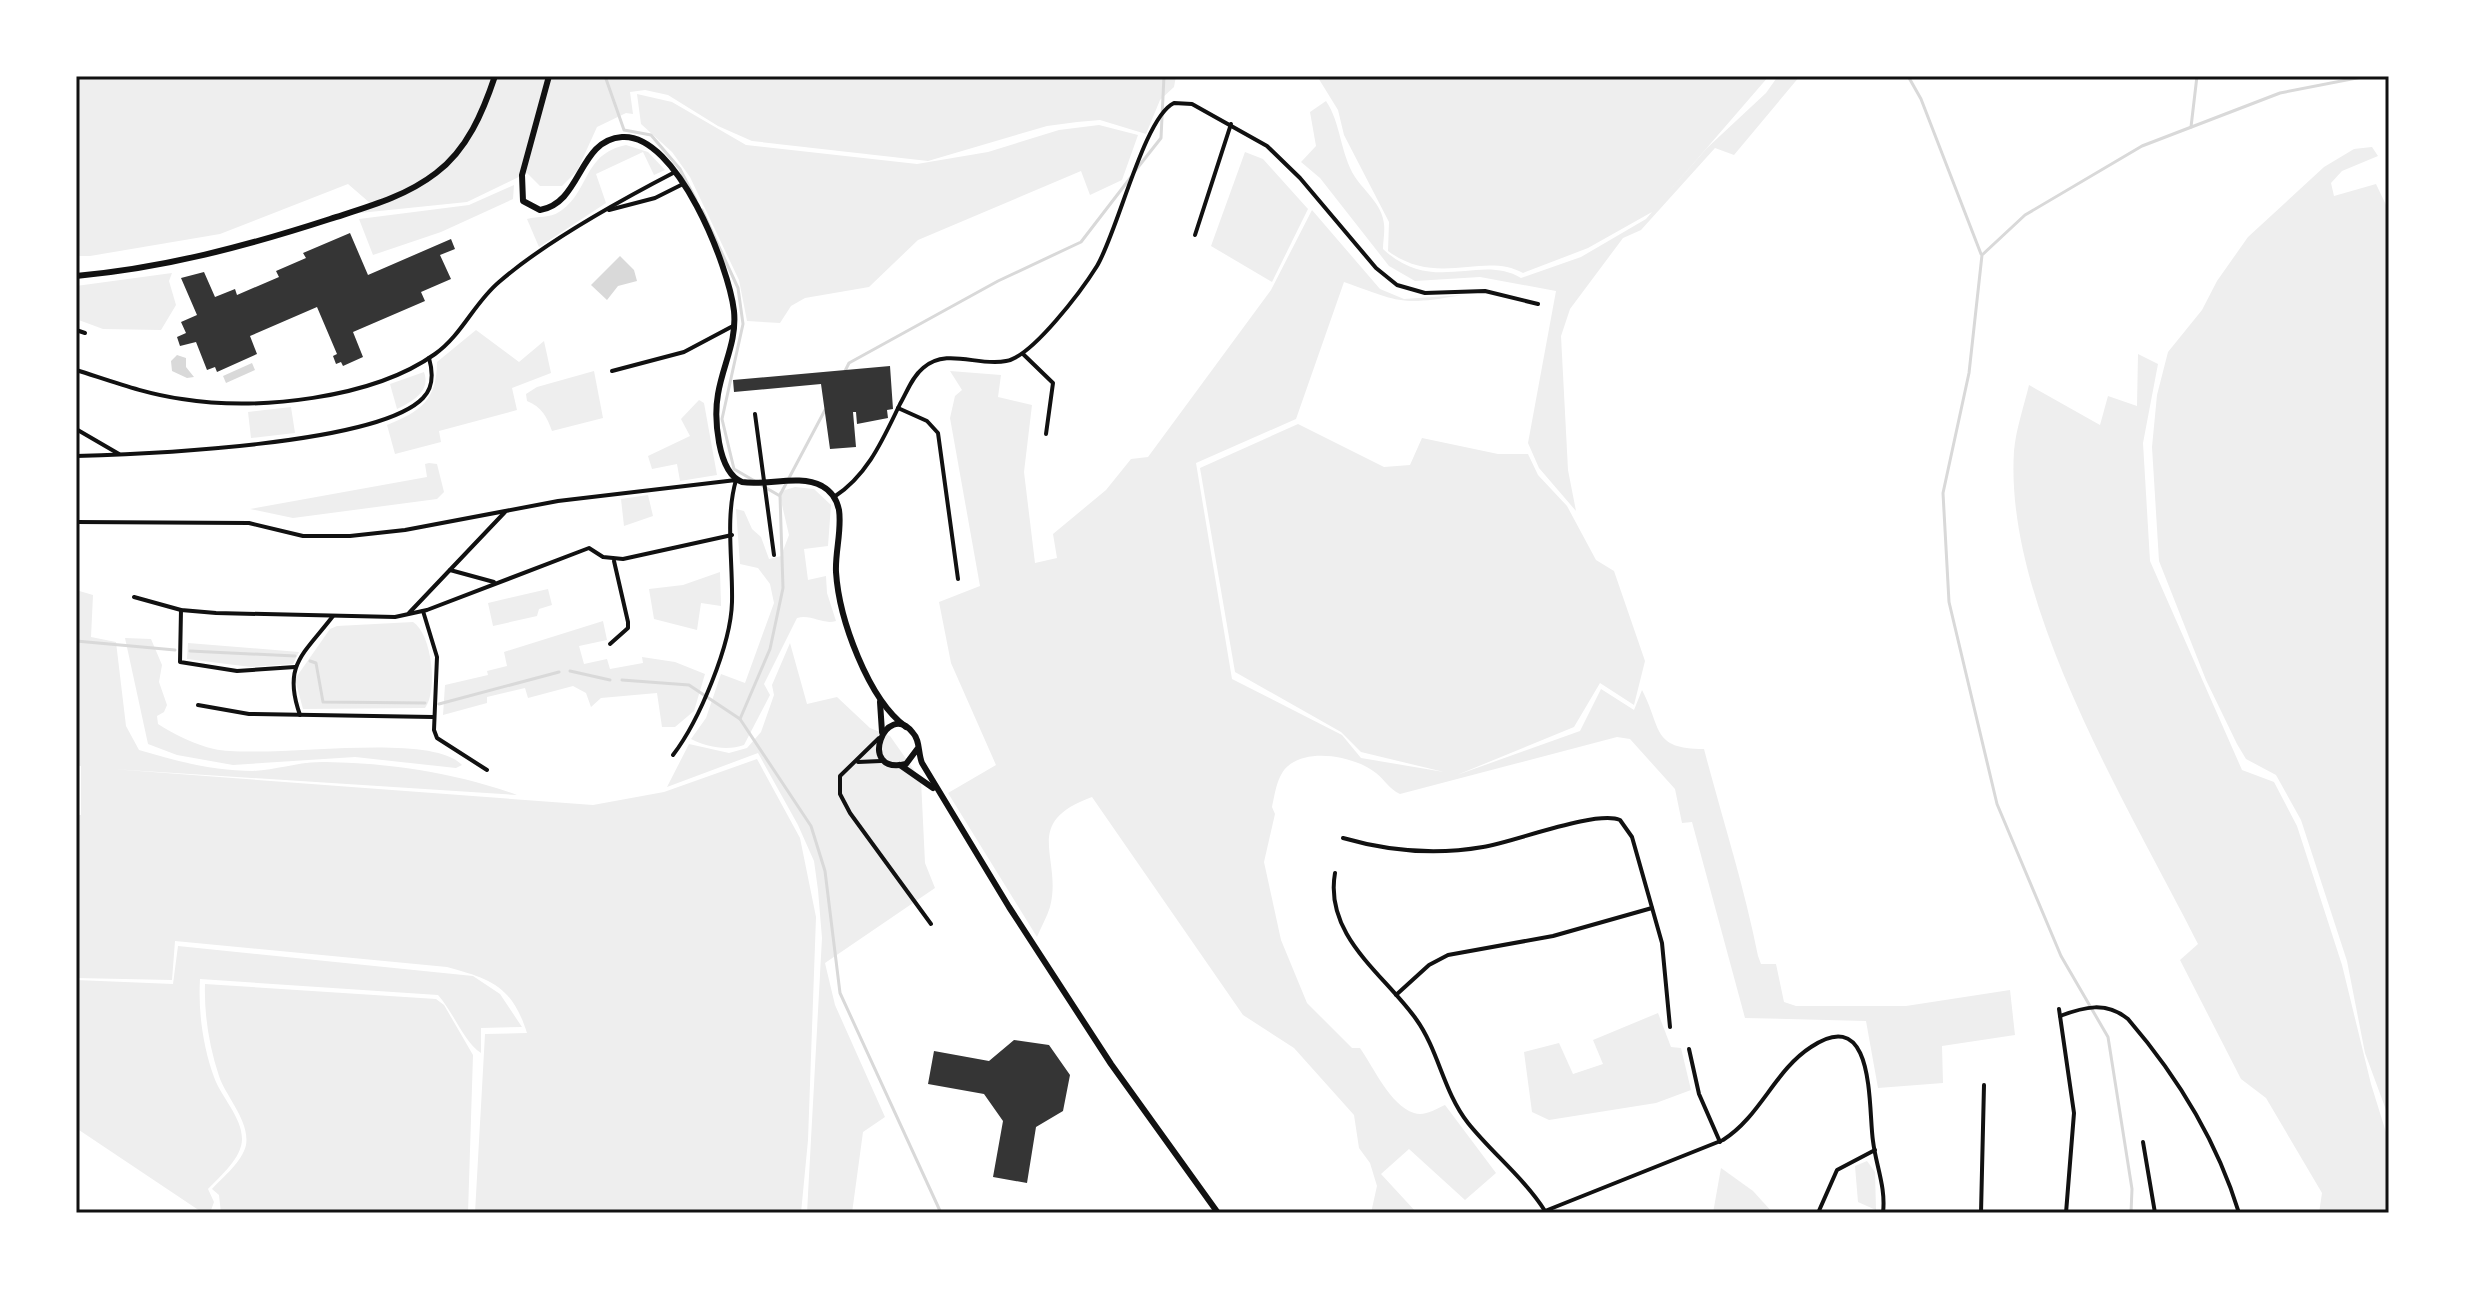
<svg xmlns="http://www.w3.org/2000/svg" width="2465" height="1289" font-family="Ubuntu,sans-serif">
<style>
.green{fill:#eee}
.water{fill:#d9d9d9}
.lines{fill:none;stroke-linecap:round;stroke-linejoin:round}
.stream{stroke:#d9d9d9;stroke-width:3}
.building{fill:#353535}
.minor{stroke:#111;stroke-width:4}
.secondary{stroke:#111;stroke-width:6}
.neatline{fill:none;stroke:#111;stroke-width:3}
</style>
<rect width="100%" height="100%" fill="#fff"/>
<g class="green">
<polygon points="76,76 1176,76 1174,87 1160,100 1146,134 1100,120 1077,122 1047,126 928,161 752,141 718,126 668,95 645,90 630,92 633,114 626,113 597,127 577,171 562,186 540,186 527,173 467,202 350,214 370,203 348,184 220,234 90,256 76,256"/>
<path d="M 1317,76 L 1769,76 L 1660,202 L 1707,148 L 1766,93 L 1778,76 L 1800,76 L 1734,155 L 1715,148 L 1641,230 L 1623,238 L 1570,309 L 1561,336 L 1568,470 L 1576,511 L 1539,468 L 1528,443 L 1556,291 L 1480,277 L 1415,281 L 1389,266 L 1320,178 L 1301,162 L 1316,146 L 1310,112 L 1326,101 C 1341,123 1340,153 1355,177 C 1365,192 1382,204 1384,224 C 1385,232 1383,241 1383,249 C 1433,296 1480,253 1521,278 L 1581,257 L 1646,219 L 1652,212 L 1588,248 L 1523,273 C 1484,251 1438,288 1388,251 L 1389,222 L 1344,135 L 1338,110 Z"/>
<polygon points="637,94 672,102 746,145 917,164 988,152 1059,130 1099,125 1138,135 1122,180 1090,195 1081,171 918,240 869,287 805,298 791,306 780,323 747,321 739,280 690,177 672,152 641,124"/>
<path d="M 626,145 L 648,152 L 665,170 L 654,175 L 643,152 L 596,174 L 606,203 L 539,247 L 527,219 C 538,216 550,218 559,212 C 590,193 582,154 626,145 Z"/>
<polygon points="2372,147 2378,156 2342,171 2331,183 2334,196 2376,184 2387,207 2389,229 2389,1118 2365,1053 2347,961 2301,820 2276,775 2246,759 2237,744 2206,680 2159,561 2152,447 2157,395 2168,352 2202,310 2217,281 2248,237 2324,167 2354,149"/>
<polygon points="1245,152 1263,159 1308,209 1272,282 1211,246"/>
<polygon points="514,185 513,199 441,232 373,255 359,219 469,205"/>
<path d="M 1312,210 L 1380,289 L 1404,299 L 1462,295 C 1401,306 1400,302 1344,282 L 1296,419 L 1196,463 L 1232,679 L 1342,735 L 1361,758 L 1444,772 L 1361,752 L 1341,732 L 1235,672 L 1200,468 L 1298,424 L 1384,467 L 1410,465 L 1422,438 L 1498,454 L 1528,454 L 1538,475 L 1567,506 L 1596,560 L 1614,571 L 1645,661 L 1634,705 L 1600,683 L 1574,727 L 1457,775 L 1580,731 L 1601,689 L 1634,710 L 1642,690 C 1662,728 1651,749 1704,749 C 1722,818 1744,885 1758,956 L 1761,964 L 1776,964 L 1784,1002 L 1796,1006 L 1906,1006 L 2010,990 L 2015,1035 L 1942,1046 L 1943,1083 L 1878,1088 L 1866,1021 L 1745,1018 L 1692,822 L 1682,823 L 1675,789 L 1630,739 L 1617,737 L 1400,794 C 1389,789 1385,780 1376,773 C 1356,757 1310,747 1288,766 C 1277,775 1275,794 1272,807 L 1275,814 L 1264,862 L 1281,940 L 1307,1003 L 1352,1048 L 1360,1048 C 1374,1068 1390,1105 1414,1113 C 1424,1117 1436,1109 1445,1105 L 1496,1173 L 1465,1200 L 1409,1149 L 1381,1174 L 1417,1213 L 1371,1213 L 1377,1186 L 1370,1163 L 1359,1148 L 1354,1115 L 1294,1048 L 1243,1015 L 1092,797 C 1020,823 1063,857 1050,907 C 1047,917 1041,927 1037,937 L 948,793 L 996,765 L 951,663 L 939,602 L 980,586 L 950,418 L 955,396 L 962,390 L 950,371 L 1001,375 L 998,397 L 1032,405 L 1024,472 L 1035,563 L 1057,558 L 1053,534 L 1106,490 L 1131,459 L 1148,457 L 1271,290 Z"/>
<polygon points="172,273 169,281 176,305 161,330 103,329 76,319 76,286"/>
<path d="M 476,330 L 519,362 L 544,341 L 551,373 L 512,388 L 517,410 L 439,431 L 441,442 L 395,454 L 387,425 C 420,412 437,400 437,362 Z"/>
<path d="M 2138,354 L 2158,364 L 2143,443 L 2150,561 L 2242,770 L 2274,782 L 2297,826 L 2342,965 L 2371,1084 L 2389,1142 L 2389,1213 L 2319,1213 L 2322,1193 L 2266,1098 L 2241,1079 L 2180,960 L 2198,944 C 2129,807 2004,606 2014,451 C 2016,429 2024,406 2029,385 L 2100,425 L 2108,396 L 2137,406 Z"/>
<path d="M 594,371 L 603,418 L 552,431 C 547,417 542,407 527,401 L 526,394 L 537,387 Z"/>
<path d="M 424,372 C 431,391 413,401 397,409 L 390,384 Z"/>
<polygon points="699,400 704,403 717,475 680,481 677,464 652,469 648,456 690,436 681,419"/>
<polygon points="291,407 295,433 251,438 248,412"/>
<polygon points="429,463 437,464 444,492 437,499 293,518 250,509 427,477 425,464"/>
<path d="M 795,487 L 814,489 L 831,505 L 828,546 L 804,549 L 808,580 L 826,576 L 827,593 L 836,621 C 822,625 812,614 797,618 L 764,684 L 770,695 L 744,745 C 727,751 707,747 691,739 L 706,718 L 721,674 L 745,683 L 774,603 L 770,584 L 758,568 L 740,564 L 736,509 L 744,511 L 752,529 L 761,537 L 769,559 L 781,556 L 789,535 L 779,492 Z"/>
<polygon points="648,495 653,516 624,526 621,499"/>
<polygon points="720,572 721,606 701,603 697,630 654,619 649,589 683,585"/>
<polygon points="548,589 552,605 539,609 537,616 493,626 488,603"/>
<path d="M 76,590 L 93,595 L 91,637 L 116,642 L 126,726 L 139,750 C 176,761 214,771 253,771 C 277,770 301,761 326,762 C 391,763 456,773 517,795 L 112,769 L 593,805 L 664,792 L 757,759 L 800,838 L 816,917 L 808,1140 L 801,1213 L 475,1213 L 485,1034 L 527,1033 C 512,986 491,979 447,967 L 175,941 L 172,980 L 76,978 L 79,882 L 76,881 L 76,815 L 81,815 L 81,766 L 77,766 L 77,807 L 76,807 Z"/>
<polygon points="603,621 607,640 579,646 584,664 607,659 610,669 643,663 642,657 675,662 705,674 694,711 675,727 662,727 657,693 601,698 591,707 586,693 573,686 528,698 525,688 487,697 487,703 443,715 445,685 488,675 487,671 507,666 504,652"/>
<path d="M 413,622 C 432,634 438,691 425,708 L 303,709 L 295,679 L 330,629 L 337,626 Z"/>
<path d="M 125,638 L 151,639 L 162,665 L 159,682 L 167,705 L 164,712 L 157,716 L 158,724 C 173,734 196,745 214,749 C 267,760 430,730 462,765 L 456,768 L 355,757 L 233,765 L 177,755 L 148,744 Z"/>
<polygon points="188,643 299,652 293,664 251,667 187,659"/>
<polygon points="790,643 807,704 837,697 870,728 890,736 921,780 925,863 935,888 825,963 835,1005 885,1117 863,1132 852,1213 807,1213 822,938 818,890 814,861 798,825 758,753 667,787 689,744 729,753 747,748 761,732 774,695 772,685"/>
<path d="M 178,946 L 473,976 L 500,994 L 522,1027 L 481,1028 L 481,1053 C 464,1042 454,1013 438,995 L 200,979 C 198,1011 203,1047 214,1077 C 221,1097 242,1117 242,1139 C 242,1158 220,1176 208,1189 L 214,1202 L 210,1213 L 203,1213 L 76,1128 L 76,980 L 173,984 Z"/>
<path d="M 205,984 L 436,999 L 444,1005 L 473,1055 L 468,1213 L 221,1213 L 219,1195 L 212,1189 C 224,1176 242,1162 246,1145 C 250,1121 226,1097 219,1076 C 209,1046 204,1014 205,984 Z"/>
<polygon points="1658,1013 1671,1047 1681,1048 1691,1090 1656,1103 1549,1120 1532,1112 1524,1052 1559,1043 1573,1074 1603,1064 1593,1040"/>
<polygon points="1867,1161 1875,1172 1876,1210 1858,1202 1855,1166"/>
<polygon points="1721,1168 1753,1191 1773,1213 1713,1213"/>
</g>
<g class="water">
<polygon points="620,256 634,270 637,281 618,286 607,300 591,285"/>
<polygon points="177,355 186,358 186,367 194,377 187,378 172,371 171,361"/>
<polygon points="252,363 255,370 226,383 223,376"/>
</g>
<g class="lines">
<g class="stream">
<polyline points="605,76 624,130 651,135 680,169 696,200"/>
<polyline points="1908,76 1921,99 1981,254"/>
<polyline points="2191,127 2197,76"/>
<polyline points="1135,171 1161,138 1164,76"/>
<polyline points="702,210 738,288 743,324 722,419 734,469 780,496 783,588 770,649 740,719"/>
<polyline points="845,371 849,363 998,281 1081,242 1131,177"/>
<polyline points="780,495 825,410"/>
<polyline points="76,641 175,650"/>
<polyline points="190,651 295,656"/>
<polyline points="310,661 316,663 323,702 425,703"/>
<polyline points="570,671 610,680"/>
<polyline points="622,680 689,685 740,719 811,826 825,871 840,993 941,1213"/>
<polyline points="439,704 559,672"/>
<polyline points="2131,1213 2132,1189 2108,1037 2061,956 1997,804 1949,602 1943,493 1969,373 1982,255 2025,215 2142,146 2280,93 2367,76"/>
</g>
</g>
<g class="building">
<polygon points="350,233 368,275 451,239 455,249 440,255 451,279 421,292 425,301 353,332 363,357 343,366 341,362 336,364 333,356 337,354 317,307 250,336 257,354 217,372 215,367 207,370 196,342 180,346 177,337 186,333 181,322 197,315 181,278 204,272 215,297 235,289 237,295 279,277 276,271 306,258 303,253"/>
<polygon points="890,366 893,409 887,410 888,418 857,424 856,412 853,412 856,447 830,449 821,384 734,392 733,380"/>
<polygon points="1014,1040 1049,1045 1070,1075 1063,1111 1036,1127 1027,1183 993,1177 1003,1121 984,1094 928,1084 934,1051 989,1061"/>
</g>
<g class="lines">
<g class="minor">
<polyline points="609,210 655,198 683,184"/>
<polyline points="1195,235 1231,124"/>
<polyline points="76,330 85,333"/>
<polyline points="1023,354 1053,383 1046,434"/>
<path d="M 76,370 C 111,381 145,394 182,399 C 257,411 372,399 435,354 C 462,335 474,303 499,282 C 545,242 621,200 675,172"/>
<polyline points="612,371 684,352 733,326"/>
<polyline points="898,408 927,421 938,433 958,579"/>
<polyline points="755,414 774,555"/>
<polyline points="76,429 119,454"/>
<path d="M 76,456 C 145,454 378,445 423,398 C 434,387 433,372 429,358"/>
<path d="M 834,497 C 868,475 883,439 900,404 C 907,392 912,377 923,368 C 947,347 978,367 1006,361 C 1032,357 1082,290 1097,266 C 1118,231 1144,117 1174,103 L 1192,104 L 1267,146 L 1300,178 L 1376,268 L 1397,285 L 1425,293 L 1485,291 L 1538,304"/>
<path d="M 76,522 L 249,523 L 303,536 L 350,536 L 405,530 L 558,501 L 736,480 C 725,518 733,562 732,602 C 731,645 699,721 673,755"/>
<polyline points="450,570 494,582"/>
<polyline points="134,597 181,610 216,613 395,617 427,610 589,548 603,557 623,559 732,535"/>
<polyline points="181,610 180,662 237,671 295,667"/>
<polyline points="423,611 437,657 434,730 437,738 487,770"/>
<polyline points="409,613 505,512"/>
<polyline points="610,644 628,628 628,622 614,561"/>
<polyline points="198,705 249,714 433,717"/>
<path d="M 300,715 C 282,665 304,654 333,616"/>
<polyline points="879,738 840,776 840,794 850,813 931,924"/>
<polyline points="858,762 881,761"/>
<path d="M 1343,838 C 1388,851 1437,855 1483,847 C 1514,842 1596,810 1620,820 L 1632,837 L 1662,943 L 1670,1027"/>
<path d="M 1335,873 C 1324,936 1384,974 1416,1019 C 1439,1051 1443,1091 1468,1123 C 1492,1153 1524,1178 1545,1211"/>
<polyline points="1396,995 1429,965 1448,955 1553,936 1652,908"/>
<polyline points="2059,1009 2074,1113 2066,1213"/>
<path d="M 2060,1016 C 2084,1007 2106,1001 2128,1019 C 2177,1076 2217,1141 2239,1213"/>
<polyline points="1689,1049 1699,1094 1720,1142"/>
<polyline points="2143,1142 2155,1213"/>
<path d="M 1545,1211 L 1723,1140 C 1760,1117 1775,1070 1811,1047 C 1876,1003 1868,1108 1873,1141 C 1876,1166 1886,1187 1883,1213"/>
<polyline points="1818,1213 1837,1170 1875,1150"/>
<polyline points="1981,1213 1984,1085"/>
</g>
<g class="secondary">
<path d="M 549,76 L 522,175 L 523,201 L 540,210 C 582,203 578,140 622,137 C 677,133 729,267 734,311 C 737,342 723,364 718,394 C 714,417 717,472 742,482 C 767,486 799,474 822,486 C 831,491 837,500 839,510 C 842,530 835,552 836,572 C 839,619 868,699 906,727"/>
<path d="M 76,276 C 164,268 247,246 330,219 C 367,207 405,197 436,173 C 467,150 483,112 495,76"/>
<polyline points="880,702 882,732"/>
<path d="M 918,748 L 906,764 C 856,776 886,698 913,733 C 920,740 918,753 922,763 L 1009,907 L 1111,1064 L 1218,1213"/>
<polyline points="900,765 933,788"/>
</g>
</g>
<rect width="2465" height="1289" fill="none" stroke="#ffffff" stroke-width="156"/>
<rect x="78" y="78" width="2309" height="1133" class="neatline"/>
</svg>
